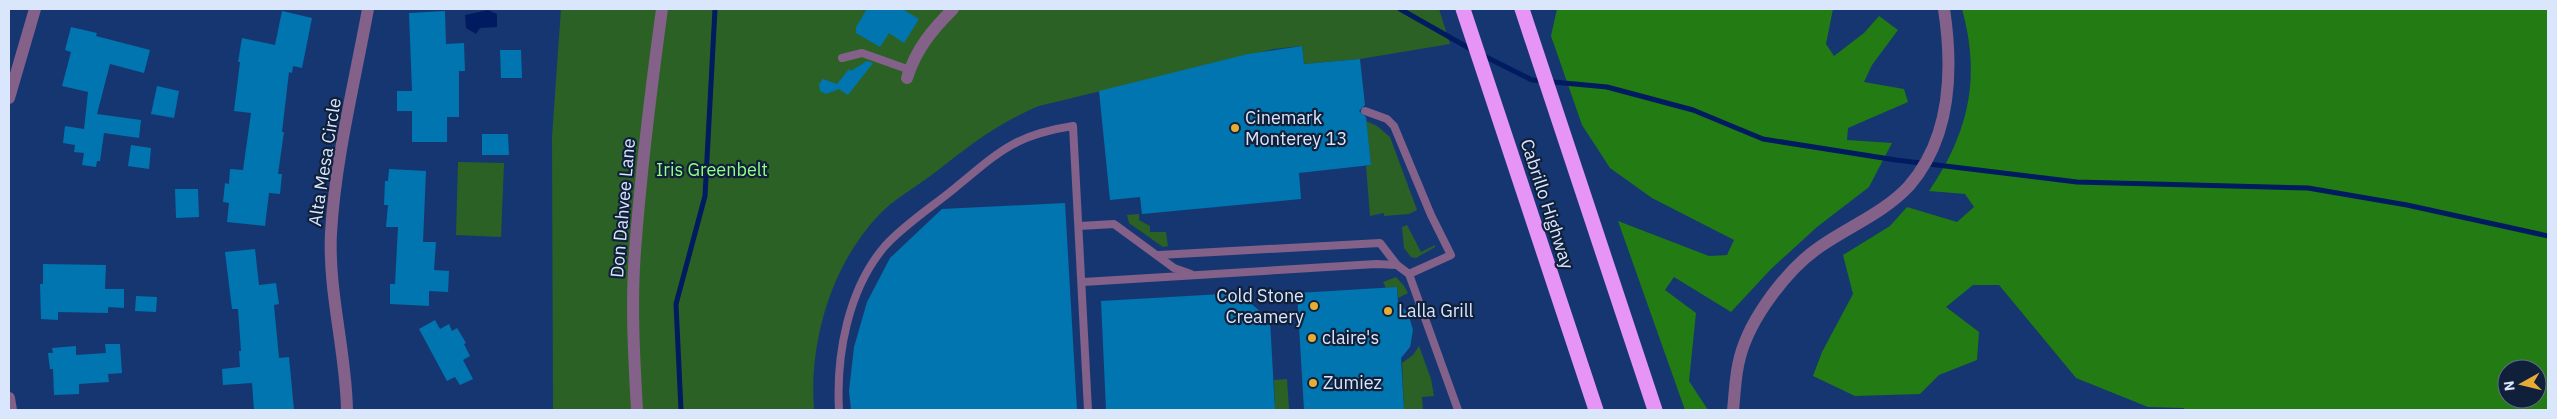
<svg xmlns="http://www.w3.org/2000/svg" width="2557" height="419" font-family="'IBM Plex Sans',sans-serif">
<style>
.green{fill:#2c6125}
.forest{fill:#227b13;fill-rule:evenodd}
.water{fill:#001b60}
.lines{fill:none;stroke-linecap:round;stroke-linejoin:round}
.stream{stroke:#001b60;stroke-width:5}
.building{fill:#0075b0}
.service{stroke:#836189;stroke-width:8}
.minor{stroke:#836189;stroke-width:12}
.tertiary{stroke:#836189;stroke-width:12}
.motorway{stroke:#e694f5;stroke-width:15}
.poi-dot{fill:#e6ad36;stroke:#11203a;stroke-width:2}
.labels{text-anchor:middle;stroke-width:4.5;stroke-linejoin:round;paint-order:stroke}
.poi-label{font-size:18px;fill:#d9e6fc;stroke:#11203a;text-anchor:start}
.street-label{font-size:18px;fill:#d9e6fc;stroke:#11203a}
.park-label{font-size:18px;fill:#93ff84;stroke:#11203a}
</style>
<rect width="100%" height="100%" fill="#163671"/>
<g class="green">
<path d="M 561,9 L 1439,9 L 1450,44 L 1360,59 L 1304,64 L 1302,46 L 1274,49 L 1039,106 C 998,123 971,144 937,171 C 918,186 893,199 877,217 C 830,268 809,343 814,410 L 553,410 L 552,137 Z"/>
<polygon points="1366,121 1377,126 1390,137 1417,210 1409,214 1384,216 1384,213 1370,216 1366,166 1371,165"/>
<polygon points="458,162 504,163 501,237 456,235"/>
<polygon points="1139,214 1139,220 1150,226 1150,232 1166,232 1168,246 1163,247 1129,223 1127,215"/>
<polygon points="1407,225 1421,252 1435,245 1435,247 1416,258 1411,257 1404,248 1402,227"/>
<polygon points="1396,277 1404,286 1408,293 1398,298 1397,287 1386,288 1383,282"/>
<polygon points="1419,346 1431,379 1434,396 1422,397 1423,410 1404,410 1402,363 1413,355"/>
<polygon points="1287,379 1289,410 1275,410 1274,380"/>
</g>
<g class="forest">
<polygon points="1557,9 1833,9 1826,44 1834,56 1864,33 1879,16 1898,30 1872,65 1864,82 1904,89 1908,102 1848,128 1847,140 1892,143 1869,187 1817,227 1771,269 1731,312 1674,277 1665,290 1696,313 1689,381 1708,410 1685,410 1618,221 1709,256 1727,255 1734,240 1652,198 1610,168 1582,125 1551,36"/>
<path d="M 1962,9 L 2548,9 L 2548,410 L 2184,410 L 2184,408 L 2148,407 L 2076,378 L 1999,285 L 1973,285 L 1946,307 L 1979,332 L 1977,360 L 1939,375 L 1920,394 L 1855,396 L 1813,376 L 1822,352 L 1853,294 L 1843,255 L 1890,226 L 1907,207 L 1957,222 L 1974,207 L 1965,194 L 1929,191 C 1969,132 1981,78 1962,9 ZM 2507,369 L 2537,369 L 2537,399 L 2507,399 Z"/>
</g>
<polygon class="water" points="488,10 497,14 497,27 480,28 476,34 466,28 465,15"/>
<g class="lines">
<g class="stream">
<polyline points="1400,9 1474,51"/>
<polyline points="1482,55 1532,80 1607,87 1693,110 1763,139 1896,160 2077,182 2308,188 2407,205 2548,236"/>
<polyline points="681,410 676,304 705,196 715,9"/>
</g>
</g>
<g class="building">
<polygon points="867,9 902,9 919,19 904,43 889,33 880,47 856,33 856,27"/>
<polygon points="282,11 312,18 302,68 293,66 292,73 289,72 282,132 284,132 278,174 282,174 280,194 269,193 265,226 227,222 229,203 223,202 225,183 229,184 230,169 243,170 251,113 234,111 240,62 238,62 242,38 275,45"/>
<polygon points="445,11 446,44 464,43 465,71 459,71 459,117 447,117 447,142 412,142 412,111 397,111 397,91 412,91 409,13"/>
<polygon points="71,27 97,33 96,36 150,50 144,73 110,64 97,114 141,120 139,138 104,133 100,161 97,161 96,167 82,165 84,153 74,152 75,145 63,143 65,126 84,129 88,92 62,86 71,52 65,50"/>
<polygon points="1302,46 1304,64 1360,59 1365,105 1359,111 1366,117 1371,165 1299,173 1301,199 1142,214 1140,197 1110,200 1099,91 1248,54"/>
<polygon points="500,50 521,50 522,78 501,78"/>
<polygon points="867,61 873,63 848,95 839,89 826,94 820,91 819,84 823,79 837,84 849,69 851,71"/>
<polygon points="157,86 179,91 174,118 151,114"/>
<polygon points="482,134 508,134 509,155 482,155"/>
<polygon points="131,145 151,148 149,169 128,166"/>
<polygon points="389,169 426,171 423,242 436,242 434,270 449,271 448,292 429,291 429,306 390,304 390,284 395,284 398,227 386,227 388,205 384,205 385,181 388,181"/>
<polygon points="175,189 198,189 199,217 176,218"/>
<polygon points="1065,203 1077,410 851,410 849,391 854,347 867,302 890,258 942,209"/>
<polygon points="255,249 259,285 276,283 279,304 274,305 279,358 289,357 294,410 254,410 252,383 223,385 222,369 240,367 239,351 241,351 238,309 232,309 225,252"/>
<polygon points="43,264 106,265 105,289 124,289 124,308 108,307 108,313 58,312 58,320 41,319 40,284 43,284"/>
<polygon points="1397,287 1398,303 1408,313 1413,330 1410,347 1401,358 1404,410 1304,410 1297,293"/>
<polygon points="1239,293 1270,320 1275,410 1106,410 1101,301"/>
<polygon points="136,296 157,297 156,312 135,311"/>
<polygon points="435,320 440,329 449,324 452,331 457,328 466,343 464,344 470,356 463,360 473,379 460,385 455,377 447,381 419,329"/>
<polygon points="105,344 120,344 122,373 108,374 109,382 79,384 79,394 54,395 53,369 50,369 48,353 53,353 52,348 76,346 76,355 106,353"/>
</g>
<g class="lines">
<g class="service">
<polyline points="842,58 862,53 910,70"/>
<polyline points="1365,111 1387,119 1394,126 1431,215 1451,255 1409,274"/>
<polyline points="1079,226 1114,224 1174,268 1191,274"/>
<polyline points="1159,255 1380,243 1397,265"/>
<polyline points="1083,282 1376,264 1397,265 1409,274 1458,410"/>
<path d="M 839,410 C 836,355 848,289 885,246 C 905,224 932,207 955,188 C 999,152 1014,135 1073,126 L 1088,410"/>
</g>
<g class="minor">
<path d="M 907,78 C 916,49 932,30 953,9"/>
<polyline points="9,98 35,9"/>
<polyline points="9,398 11,410"/>
<path d="M 347,410 C 346,351 328,292 331,233 C 335,161 355,80 368,9"/>
<path d="M 637,410 C 634,357 631,304 635,251 C 641,170 651,89 662,9"/>
</g>
<path class="tertiary" d="M 1733,410 C 1735,393 1735,374 1740,357 C 1750,318 1788,268 1821,246 C 1850,226 1885,212 1909,186 C 1952,137 1953,68 1944,9"/>
<g class="motorway">
<polyline points="1463,9 1596,410"/>
<polyline points="1522,9 1655,410"/>
</g>
</g>
<g class="poi-dot">
<circle cx="1235" cy="128" r="5"/>
<circle cx="1314" cy="306" r="5"/>
<circle cx="1388" cy="311" r="5"/>
<circle cx="1312" cy="338" r="5"/>
<circle cx="1313" cy="383" r="5"/>
</g>
<g class="labels">
<g class="poi-label">
<text x="1245" y="124">Cinemark<tspan x="1245" dy="21">Monterey 13</tspan></text>
<text x="1304" y="302" text-anchor="end">Cold Stone<tspan x="1304" dy="21">Creamery</tspan></text>
<text x="1398" y="317">Lalla Grill</text>
<text x="1322" y="344">claire's</text>
<text x="1323" y="389">Zumiez</text>
</g>
<g class="street-label">
<text transform="translate(325 162) rotate(-81)" y="6">Alta Mesa Circle</text>
<text transform="translate(1547 204) rotate(72)" y="6">Cabrillo Highway</text>
<text transform="translate(623 208) rotate(-85)" y="6">Don Dahvee Lane</text>
</g>
<g class="park-label">
<text x="712" y="176">Iris Greenbelt</text>
</g>
</g>
<rect width="2557" height="419" fill="none" stroke="#d9e6fc" stroke-width="20"/>
<g transform="translate(2522 384) rotate(262)"><circle r="24" fill="#11203a" stroke="#616f88"/>
<path d="M0-4L9 19L0 12L-9 19Z" fill="#e6ad36"/>
<text y="-8" font-size="14" font-weight="bold" text-anchor="middle" fill="#d9e6fc">N</text>
</g>
</svg>
